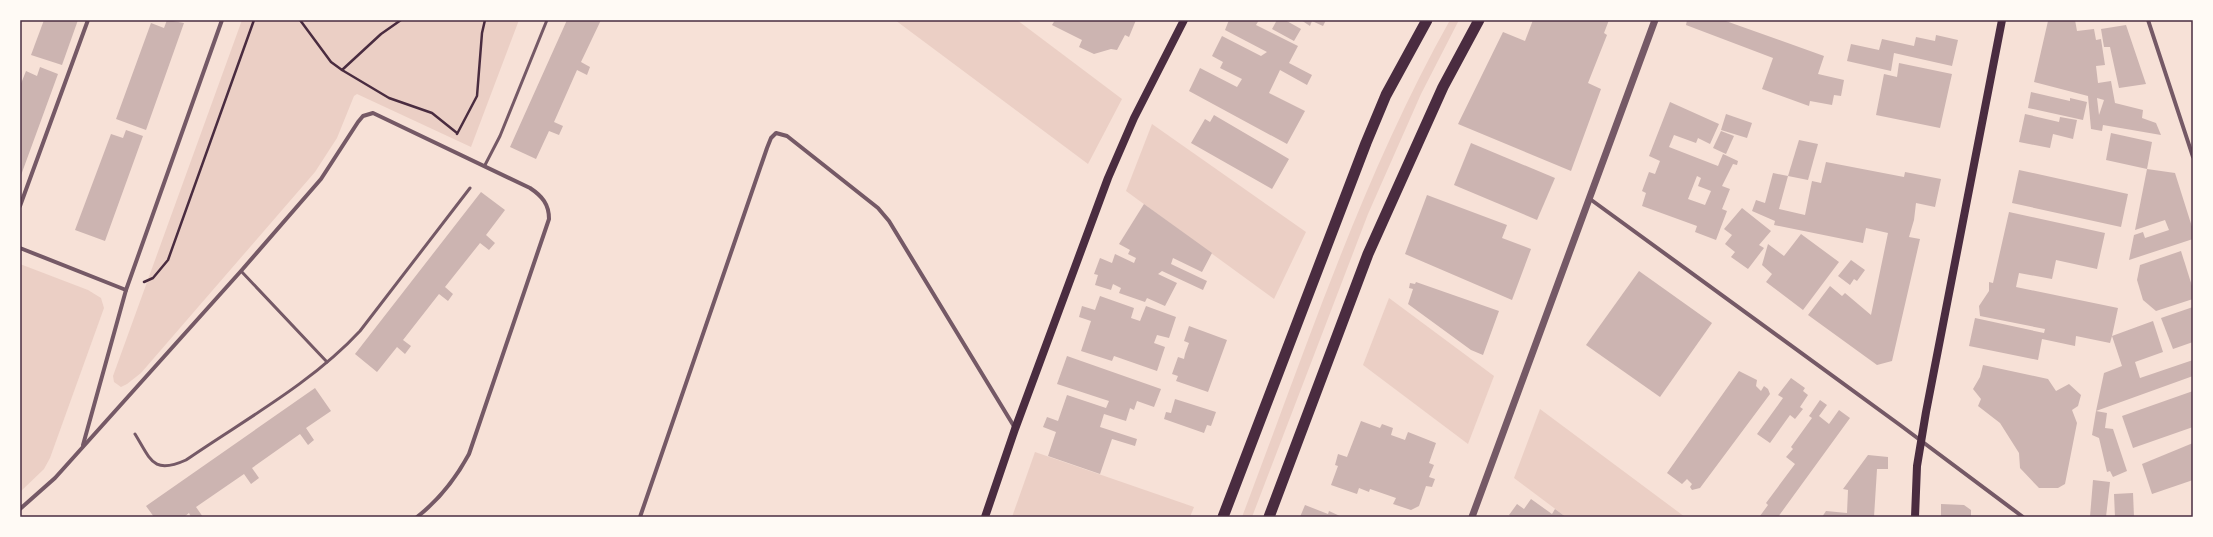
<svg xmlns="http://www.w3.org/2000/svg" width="2213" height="537" font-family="Helvetica,sans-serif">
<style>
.green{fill:#ebcfc5}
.building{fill:#ccb4b1;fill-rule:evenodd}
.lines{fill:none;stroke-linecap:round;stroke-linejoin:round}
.path{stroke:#4a2c40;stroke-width:2.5}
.service{stroke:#755966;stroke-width:3}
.minor{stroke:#755966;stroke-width:4}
.tertiary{stroke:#755966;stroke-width:7}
.secondary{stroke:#4a2c40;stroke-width:8}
.trunk{stroke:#4a2c40;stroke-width:11}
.neatline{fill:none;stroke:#4a2c40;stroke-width:1.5}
</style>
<rect width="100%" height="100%" fill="#f7e1d7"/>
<g class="green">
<polygon points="242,20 519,20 471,147 357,94 354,96 337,138 315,172 141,373 127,384 121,387 114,382 113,376"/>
<polygon points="895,20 1017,20 1122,99 1088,164"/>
<path d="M 1450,20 L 1459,20 L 1421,94 L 1368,214 L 1252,517 L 1242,517 C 1306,349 1362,177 1450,20 Z"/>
<polygon points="1152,124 1306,232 1274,299 1126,191"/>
<polygon points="20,264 88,290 101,298 104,308 50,458 44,469 20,492"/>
<polygon points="1389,298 1494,376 1468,444 1363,365"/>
<polygon points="1540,409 1685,517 1566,517 1514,478"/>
<polygon points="1035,452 1194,507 1190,517 1012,517"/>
</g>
<g class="building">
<polygon points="44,20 78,20 62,65 31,55"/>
<polygon points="167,20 184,23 146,130 116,119 151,23 164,28"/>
<polygon points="567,20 601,20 581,62 590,67 587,75 577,70 554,122 563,126 559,135 549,131 536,159 510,147"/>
<polygon points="1055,20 1136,20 1129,37 1125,35 1117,50 1111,49 1094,54 1079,47 1082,40 1052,25"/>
<polygon points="1229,20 1259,20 1256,25 1298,46 1289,63 1312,75 1307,85 1280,70 1269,93 1305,111 1287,144 1189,91 1200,68 1237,87 1242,79 1220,68 1223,62 1212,56 1222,36 1261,56 1267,52 1225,30"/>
<polygon points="1277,20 1285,20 1301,29 1294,41 1272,29"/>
<polygon points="1301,20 1326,20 1323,26 1312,21 1310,26"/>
<polygon points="1533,20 1609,20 1604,33 1607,35 1588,83 1601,89 1571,171 1458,124 1503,32 1525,41"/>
<polygon points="1687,20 1723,20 1824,56 1818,74 1844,80 1841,96 1834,95 1832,105 1810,101 1809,106 1762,89 1773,58 1686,25"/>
<path d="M 2075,20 L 2077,31 L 2094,29 L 2096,40 L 2101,39 L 2105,65 L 2096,66 L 2098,83 L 2111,81 L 2115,103 L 2143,110 L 2142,118 L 2156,123 L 2161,135 L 2103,125 L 2102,131 L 2091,129 L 2088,96 L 2034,82 L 2048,21 ZM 2097,98 L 2104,100 L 2099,115 Z"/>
<polygon points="2126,25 2146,84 2119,88 2110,47 2104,47 2101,29"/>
<polygon points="1936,35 1958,40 1952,66 1894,53 1891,71 1847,61 1851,44 1879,50 1882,39 1914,46 1916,37 1935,41"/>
<polygon points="1899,63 1952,74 1940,128 1876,115 1884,74 1897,77"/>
<polygon points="40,67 58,74 20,178 20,86 26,71 37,76"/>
<polygon points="2031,92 2070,101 2070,98 2087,102 2083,120 2028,108"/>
<path d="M 1670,102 L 1719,124 L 1710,144 L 1698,138 L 1696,143 L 1674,135 L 1669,147 L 1718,166 L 1723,154 L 1738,161 L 1737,165 L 1733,164 L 1722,186 L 1730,189 L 1722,209 L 1727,211 L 1716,240 L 1695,232 L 1697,226 L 1642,206 L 1646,193 L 1642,191 L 1649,172 L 1655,174 L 1660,161 L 1649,156 ZM 1697,176 L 1701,178 L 1698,186 L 1711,191 L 1705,205 L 1688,199 Z"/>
<polygon points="1726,114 1752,123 1747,138 1721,130"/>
<polygon points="2025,114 2059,122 2060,117 2077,120 2073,139 2053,134 2050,148 2019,142"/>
<polygon points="1214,115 1289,159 1272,189 1191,143 1205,119 1210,122"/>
<polygon points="126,130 143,136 105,241 75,230 111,134 123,138"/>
<polygon points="1721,131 1734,136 1726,154 1713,148"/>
<polygon points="2111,133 2152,142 2147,169 2175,173 2193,230 2193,239 2129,260 2134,235 2143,232 2145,238 2169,230 2165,220 2135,230 2147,169 2106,160"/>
<polygon points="1799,140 1818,144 1808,180 1788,176"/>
<polygon points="1471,143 1555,178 1537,220 1454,185"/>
<polygon points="1826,162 1904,177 1905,172 1941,179 1935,207 1916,203 1914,220 1909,237 1920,239 1892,361 1877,365 1808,315 1830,286 1842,296 1845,293 1871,315 1888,233 1866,228 1863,243 1774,225 1775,221 1752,211 1756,200 1765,203 1773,173 1788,176 1779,209 1805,215 1812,181 1821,183"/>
<polygon points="2019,170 2128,194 2121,227 2012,203"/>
<polygon points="481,192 505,210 486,235 495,243 489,250 480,243 445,287 453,294 448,301 439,294 403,340 411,346 405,354 397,347 377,372 355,354"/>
<polygon points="1427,195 1507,225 1502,238 1531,249 1512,300 1405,254"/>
<polygon points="1144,204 1212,253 1202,272 1173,258 1171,264 1207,281 1203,290 1162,271 1158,274 1177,283 1165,306 1147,298 1145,302 1119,293 1121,288 1113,284 1111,290 1095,285 1098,275 1094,274 1100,258 1112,263 1115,254 1134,263 1136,258 1128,254 1130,250 1119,244"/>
<polygon points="1742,208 1771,231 1759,245 1764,248 1748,269 1731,257 1735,252 1725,244 1732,235 1724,229"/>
<polygon points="2009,212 2105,233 2097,269 2056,260 2052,279 2019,273 2016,287 2118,308 2112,336 2153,321 2163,352 2135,362 2140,378 2193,360 2193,376 2096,411 2104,373 2122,366 2112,336 2110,343 2076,336 2075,346 2042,339 2038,360 1969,346 1975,318 2044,333 2045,329 1980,316 1979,306 1989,291 1989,282 1993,283"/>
<polygon points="1801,234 1839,262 1803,310 1766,282 1772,274 1762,265 1768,244 1784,256"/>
<polygon points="2181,251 2193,289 2193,299 2156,311 2143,300 2137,280 2140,265"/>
<polygon points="1851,260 1865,270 1857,281 1854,279 1850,285 1838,276"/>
<polygon points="1639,271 1712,323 1660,397 1586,345"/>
<polygon points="1416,282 1499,311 1483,355 1471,350 1408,304 1413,289 1409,288 1410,283 1415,284"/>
<polygon points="1100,296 1134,308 1131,318 1140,321 1146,306 1176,317 1169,338 1157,335 1154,343 1165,347 1157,371 1114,356 1112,361 1081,351 1091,321 1079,317 1082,306 1095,310"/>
<polygon points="2193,307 2193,342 2173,349 2161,318"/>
<polygon points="1189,326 1227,340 1208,392 1176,381 1178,376 1172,374 1178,357 1184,359 1185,354 1189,343 1184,341"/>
<polygon points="1067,356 1161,389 1154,407 1137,401 1134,410 1130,408 1126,421 1104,414 1100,427 1137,439 1135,446 1112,439 1100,474 1048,456 1056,432 1043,427 1047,417 1058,421 1067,395 1106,408 1109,401 1057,384"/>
<polygon points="1983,365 2048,379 2056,391 2069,384 2081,395 2078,406 2072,410 2077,423 2065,484 2058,488 2039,488 2020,468 2019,453 2000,423 1978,406 1981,399 1973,389 1980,377"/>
<polygon points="1739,371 1757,380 1756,386 1761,391 1764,386 1768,389 1770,394 1700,488 1692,490 1690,487 1692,484 1687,479 1682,484 1667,473"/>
<polygon points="1791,378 1805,388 1803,391 1808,395 1800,407 1803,409 1795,419 1790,415 1770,443 1757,434 1783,398 1778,395"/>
<polygon points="315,388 331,411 306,428 314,440 308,445 300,434 252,468 259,478 251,484 244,474 196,507 203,517 191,517 189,513 184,517 154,517 146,506"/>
<polygon points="2193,391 2193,427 2133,448 2122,416"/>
<polygon points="1175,399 1216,412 1211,426 1207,425 1204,433 1164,419 1166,412 1171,413"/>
<polygon points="1820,400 1827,405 1819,416 1829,424 1839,410 1850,418 1778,517 1761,517 1760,516 1768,505 1766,503 1795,464 1786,457 1793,449 1791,447 1812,418 1809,416"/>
<polygon points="2096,411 2107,413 2105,428 2113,429 2127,471 2113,477 2110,471 2107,472 2099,438 2092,435"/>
<polygon points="1361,421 1380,428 1382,424 1393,428 1391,435 1405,440 1408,432 1436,443 1429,463 1434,465 1429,477 1435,479 1432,487 1426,486 1419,506 1411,510 1393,504 1396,498 1370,489 1369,492 1359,488 1357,494 1331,485 1338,466 1335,465 1338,454 1347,457"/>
<polygon points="2193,443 2193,480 2152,494 2142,464"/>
<polygon points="1868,455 1888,457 1888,469 1877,469 1874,517 1822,517 1826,511 1847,513 1848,490 1843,489"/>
<polygon points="2093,480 2110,482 2106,517 2090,517"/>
<polygon points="2133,493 2134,517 2115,517 2114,494"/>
<polygon points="1531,499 1552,514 1555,509 1566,517 1512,517 1509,515 1517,504 1524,509"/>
<polygon points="1941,504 1964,505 1971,510 1971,517 1941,517"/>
<polygon points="1305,505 1328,514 1329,511 1342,517 1300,517"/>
</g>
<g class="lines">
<g class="path">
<polyline points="300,20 331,62 342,70 389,98 432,113 457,133"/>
<polyline points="342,70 381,34 401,20"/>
<polyline points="457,134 477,96 482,33 485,20"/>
<polyline points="144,282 153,278 168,260 254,20"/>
</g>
<g class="service">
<polyline points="485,165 500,136 547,20"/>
<polyline points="241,271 327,362"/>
<path d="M 135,434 C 151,460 153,475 186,460 C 244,420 312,383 360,331 L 470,188"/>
</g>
<g class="minor">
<polyline points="2148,20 2193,157"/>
<polyline points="1590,199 1900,425 2023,517"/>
<polyline points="20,206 88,20"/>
<polyline points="20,248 126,290"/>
<polyline points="83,445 126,290 222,20"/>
<path d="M 20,509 L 55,478 L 241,271 L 321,179 L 358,122 L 363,116 L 373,113 L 530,188 C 542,196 549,204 549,219 L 469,454 C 456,478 439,500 417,517"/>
<polyline points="640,517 767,148 771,138 776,133 787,136 878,208 889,221 1015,428"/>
</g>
<polyline class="tertiary" points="1472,517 1655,20"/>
<g class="secondary">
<polyline points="985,517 1015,429 1108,178 1134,118 1184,20"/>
<polyline points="1915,517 1917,466 1926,412 2002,20"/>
</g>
<g class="trunk">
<polyline points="1223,517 1366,143 1386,95 1427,20"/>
<polyline points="1269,517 1368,254 1443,87 1479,20"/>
</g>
</g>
<rect width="2213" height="537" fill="none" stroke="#fffaf5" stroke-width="42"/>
<rect x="21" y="21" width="2171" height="495" class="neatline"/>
</svg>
